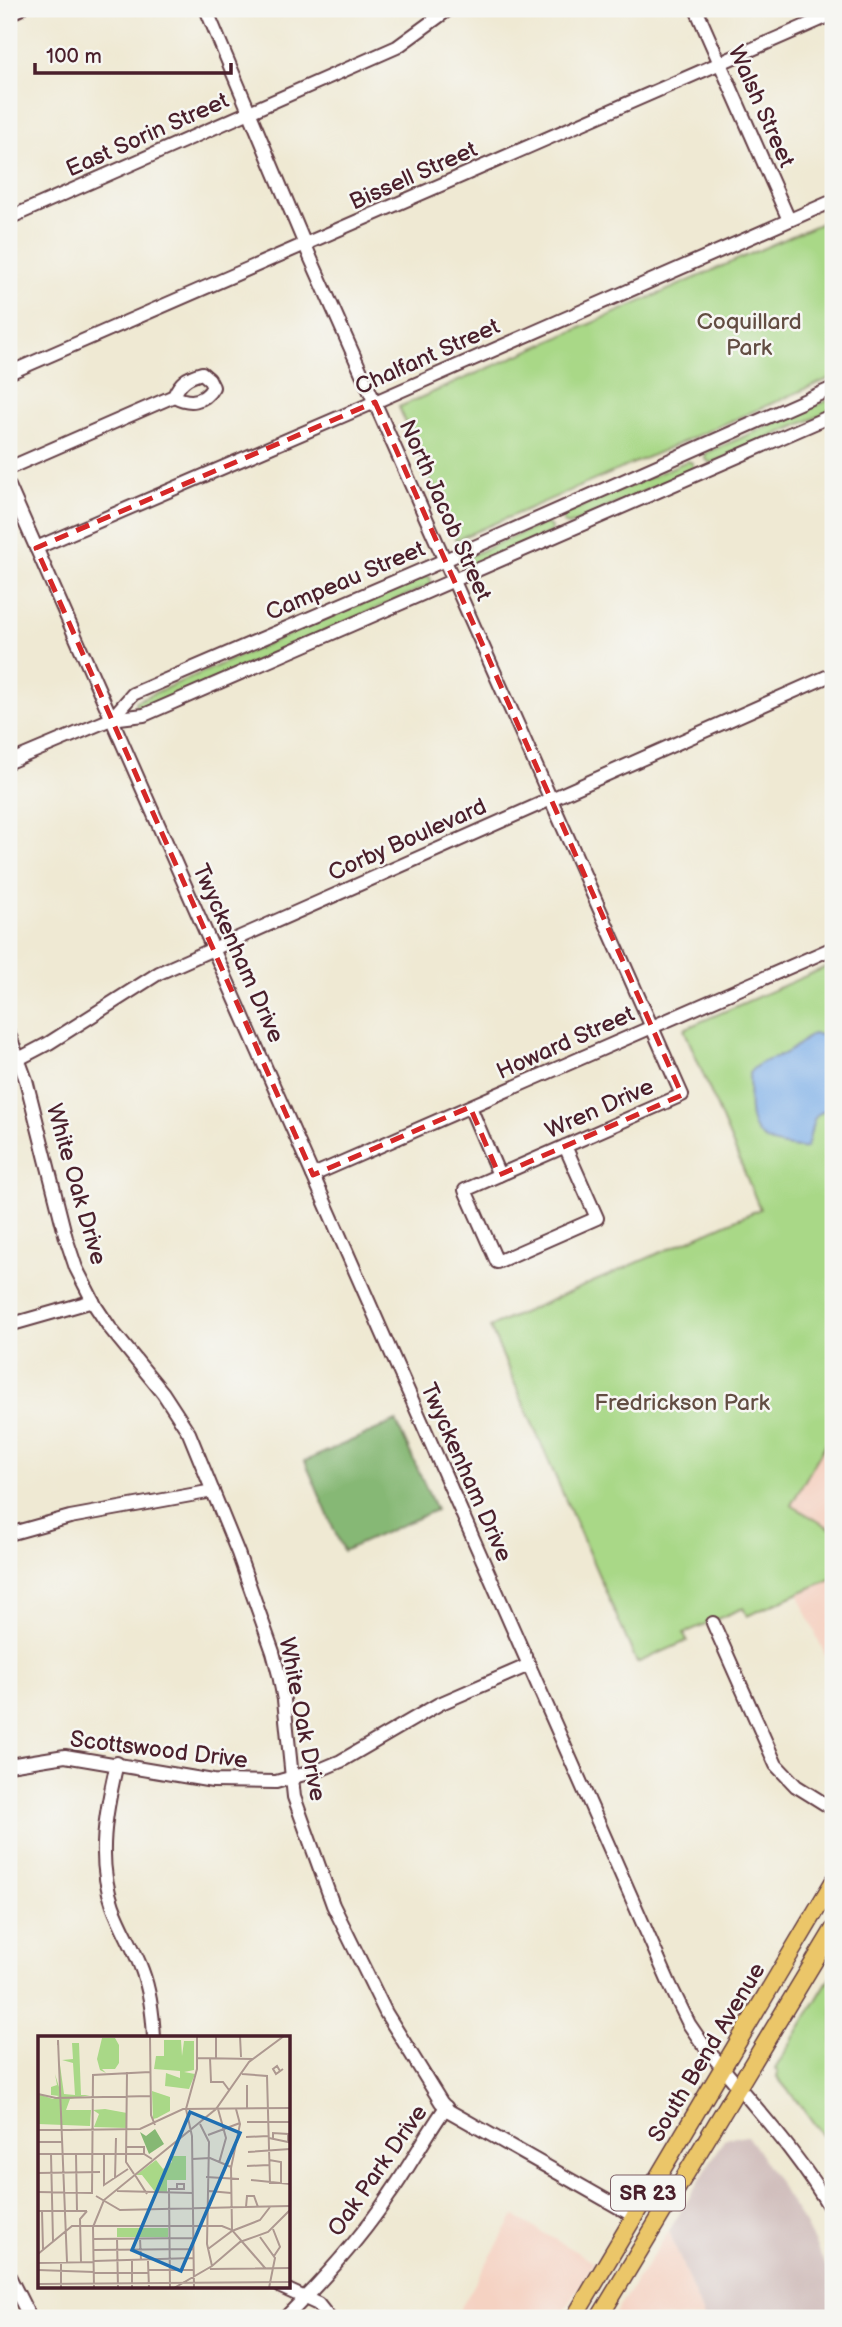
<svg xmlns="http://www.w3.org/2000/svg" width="842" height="2327" font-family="'Balsamiq Sans',sans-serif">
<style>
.built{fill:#f5d2c2}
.industrial{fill:#d1bfbd}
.green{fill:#a9d887;stroke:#7a7c59;stroke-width:2}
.forest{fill:#86b874;stroke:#686c50;stroke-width:2}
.water{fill:#7baee8;stroke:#62668a;stroke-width:2}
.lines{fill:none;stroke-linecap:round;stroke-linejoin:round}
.minor-casing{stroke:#633d44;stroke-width:16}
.major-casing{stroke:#633d44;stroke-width:19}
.minor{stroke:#fff;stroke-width:12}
.major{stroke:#ebc669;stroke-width:16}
.marked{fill:none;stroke:#d62828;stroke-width:5;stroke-dasharray:14 9;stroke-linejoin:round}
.labels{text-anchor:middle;stroke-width:5;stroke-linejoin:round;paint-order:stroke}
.shield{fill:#f6f6f2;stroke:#7e6067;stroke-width:2}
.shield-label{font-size:21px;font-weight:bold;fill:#4a1f2b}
.street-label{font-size:23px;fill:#4a1f2b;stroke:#f6f6f2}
.park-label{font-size:23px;fill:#624d42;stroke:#f6f6f2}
.inset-road{fill:none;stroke:#ad9890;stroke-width:2}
.view{fill:#1f6fb2;fill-opacity:0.15;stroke:#1f6fb2;stroke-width:3.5}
.inset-edge{fill:none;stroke:#4a1f2b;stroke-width:3.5}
</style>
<rect width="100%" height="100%" fill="#f6f6f2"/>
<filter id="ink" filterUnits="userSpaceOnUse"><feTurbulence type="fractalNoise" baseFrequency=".0143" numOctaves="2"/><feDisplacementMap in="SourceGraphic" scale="14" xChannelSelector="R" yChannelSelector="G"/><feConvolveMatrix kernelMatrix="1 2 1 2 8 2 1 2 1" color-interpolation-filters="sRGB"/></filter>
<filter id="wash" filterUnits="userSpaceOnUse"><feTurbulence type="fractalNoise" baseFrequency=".00686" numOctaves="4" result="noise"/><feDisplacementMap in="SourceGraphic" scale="28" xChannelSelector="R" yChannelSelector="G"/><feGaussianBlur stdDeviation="1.57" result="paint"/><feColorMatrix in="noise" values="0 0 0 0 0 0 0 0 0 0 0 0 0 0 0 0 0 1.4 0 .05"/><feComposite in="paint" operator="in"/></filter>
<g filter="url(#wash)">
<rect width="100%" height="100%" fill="#efe9d3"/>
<g class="built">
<polygon points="833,1431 833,1530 791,1505"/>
<polygon points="833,1578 833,1674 798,1593"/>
<polygon points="514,2216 594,2262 560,2318 455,2318"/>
<polygon points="669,2231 704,2318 612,2318 637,2280"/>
</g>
<polygon class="industrial" points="735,2136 747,2136 755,2147 806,2226 826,2267 833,2290 833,2318 704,2318 669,2231 724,2140"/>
<g class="green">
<polygon points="833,218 833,377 456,540 399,407"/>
<polygon points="833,398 833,410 711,463 705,459 706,453"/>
<polygon points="687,461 693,463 693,469 569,525 563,523 563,515"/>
<polygon points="545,523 551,527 551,532 471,567 467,561 469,556"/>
<polygon points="425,576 430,577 432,584 150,708 139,710 135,706 136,701"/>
<polygon points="833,964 833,1431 791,1505 833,1530 833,1578 747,1616 743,1608 684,1633 687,1641 637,1663 490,1327 760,1209 684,1029"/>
<polygon points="833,1972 833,2150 805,2111 777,2077 778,2072 775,2069"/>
</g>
<polygon class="forest" points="396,1421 436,1510 343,1551 305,1461"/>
<path class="water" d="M 812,1034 L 833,1036 L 833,1108 C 807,1113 815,1129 806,1148 C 798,1149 791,1147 784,1146 C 742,1140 751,1107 749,1073 C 759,1060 770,1061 784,1054 C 793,1050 803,1040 812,1034 Z"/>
</g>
<g filter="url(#ink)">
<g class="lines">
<g class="minor-casing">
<g id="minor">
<polyline points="206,9 311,259 682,1095 465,1190 497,1262 597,1218 565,1146"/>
<polyline points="696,9 789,220"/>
<polyline points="9,14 20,9"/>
<polyline points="9,218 397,47 449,9"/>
<polyline points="9,373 833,14"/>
<path d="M 9,468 L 174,396 C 180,382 187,377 202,373 L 209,379 L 213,387 C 204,403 189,404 174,396"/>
<path d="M 9,486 L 670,1985 L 689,2024 L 702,2043 C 747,2099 797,2150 833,2213"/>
<polyline points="36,548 375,402 833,201"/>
<polyline points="111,719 133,694 445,560 833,388"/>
<polyline points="9,762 111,719 144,715 833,415"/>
<polyline points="9,1034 26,1080 66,1238 76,1268 96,1307 110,1328 163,1393 189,1433 238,1553 273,1652 279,1675 284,1700 294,1797 333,1905 386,2013 441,2102 449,2111 634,2216"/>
<polyline points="9,1064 49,1043 159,973 833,674"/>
<polyline points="470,1107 499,1175"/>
<polyline points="313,1175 833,948"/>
<polyline points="9,1325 93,1301"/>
<polyline points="9,1534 70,1517 213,1491"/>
<polyline points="713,1623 776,1765 796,1786 833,1809"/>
<path d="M 117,1763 C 106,1810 96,1860 113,1906 C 121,1928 134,1948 142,1970 C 150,1991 153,2016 154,2038"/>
<polyline points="9,1765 65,1756 213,1781 276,1782 322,1769 341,1761 439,1704 529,1665"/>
<polyline points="9,2276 30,2318"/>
<polyline points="281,2287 318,2304 329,2318"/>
<path d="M 285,2318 C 323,2280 360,2240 390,2194 C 410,2166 426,2135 446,2107"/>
</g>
</g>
<g class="major-casing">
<g id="major">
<polyline points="574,2318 833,1882"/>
<polyline points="599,2318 833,1930"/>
</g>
</g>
<use href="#minor" class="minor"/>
<use href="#major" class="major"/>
</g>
</g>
<path class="marked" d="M 375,402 L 682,1095 L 499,1175 L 470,1107 L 313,1175 L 36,548 Z"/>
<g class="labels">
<rect class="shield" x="611" y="2175.5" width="74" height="35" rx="5"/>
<g class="shield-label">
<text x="648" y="2200">SR 23</text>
</g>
<g class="street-label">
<text transform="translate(762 106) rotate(66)" y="8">Walsh Street</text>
<text transform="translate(147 134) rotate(-24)" y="8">East Sorin Street</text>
<text transform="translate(413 175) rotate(-24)" y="8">Bissell Street</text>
<text transform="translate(427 356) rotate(-24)" y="8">Chalfant Street</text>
<text transform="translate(446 510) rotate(66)" y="8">North Jacob Street</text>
<text transform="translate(345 580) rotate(-23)" y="8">Campeau Street</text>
<text transform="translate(407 839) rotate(-24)" y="8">Corby Boulevard</text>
<text transform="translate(239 953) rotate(66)" y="8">Twyckenham Drive</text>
<text transform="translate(565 1042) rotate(-24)" y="8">Howard Street</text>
<text transform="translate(599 1108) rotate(-24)" y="8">Wren Drive</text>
<text transform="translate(77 1184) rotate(74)" y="8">White Oak Drive</text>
<text transform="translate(467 1472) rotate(66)" y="8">Twyckenham Drive</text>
<text transform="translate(303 1719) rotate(79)" y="8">White Oak Drive</text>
<text transform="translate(159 1749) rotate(7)" y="8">Scottswood Drive</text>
<text transform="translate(706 2052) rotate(-59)" y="8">South Bend Avenue</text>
<text transform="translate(377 2170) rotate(-55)" y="8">Oak Park Drive</text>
</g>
<g class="park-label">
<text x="749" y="329">Coquillard<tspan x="749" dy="26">Park</tspan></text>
<text x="682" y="1410">Fredrickson Park</text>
</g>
</g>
<g transform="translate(38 2036)">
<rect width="252" height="252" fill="#efe9d3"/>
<path d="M 64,2 L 77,2 L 81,9 L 81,27 L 77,33 L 64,33 L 68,37 L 62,34 L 59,23 ZM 126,4 L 143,4 L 144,20 L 146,5 L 156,5 L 156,34 L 146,36 L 157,38 L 151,53 L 127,50 L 128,37 L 142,42 L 142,35 L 116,33 L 118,20 L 126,20 ZM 34,7 L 41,7 L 43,59 L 52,59 L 32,63 L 28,74 L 53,74 L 52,90 L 0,88 L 0,58 L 15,63 L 21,60 L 13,59 L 13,51 L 19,49 L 17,38 L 21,51 L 22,29 L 26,58 L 37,59 L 35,27 L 24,24 L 35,23 ZM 114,55 L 132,61 L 132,75 L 119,82 L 115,83 ZM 67,73 L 89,77 L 89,92 L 56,91 L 61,78 L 55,74 ZM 133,120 L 148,120 L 148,144 L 129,144 L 129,157 L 118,157 L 104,139 L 98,139 L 118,124 L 125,133 L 134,126 ZM 79,192 L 130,192 L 130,201 L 79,201 Z" fill="#a9d887"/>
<path d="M 117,93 L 126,108 L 111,118 L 102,96 L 108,100 Z" fill="#86b874"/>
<path class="inset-road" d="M 112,0 L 113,79 L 117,89M 178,0 L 178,22M 202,0 L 203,21M 20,9 L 20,4 L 29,226M 159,22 L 215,23M 172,22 L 173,46 L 185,46 L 191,54M 242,35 L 239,30 L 235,33 L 238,38 L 245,33M 89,36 L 88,126 L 96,138M 204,38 L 229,40 L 232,148M 0,58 L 18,62 L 113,60M 209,72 L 209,49M 180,73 L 188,102 L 181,127M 209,86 L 252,86M 162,88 L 171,106 L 169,208 L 174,230M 0,94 L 31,94M 31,94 L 102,93 L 145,73 L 252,72M 170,99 L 202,87M 208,101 L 230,100M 231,102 L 250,106 L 250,98 L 235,97 L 235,102M 0,106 L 24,106M 89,111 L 106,111 L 106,118M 210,116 L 252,113M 0,118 L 106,118 L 114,123M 13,118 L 15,205M 38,118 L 39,175M 66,118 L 66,149 L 90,133M 154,123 L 172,122 L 193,131M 231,124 L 243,126 L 243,148M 209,130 L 231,129M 0,137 L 62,136M 97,139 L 109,158M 168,141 L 201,143M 77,142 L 78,102M 213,144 L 252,148M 79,155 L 154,157M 171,155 L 193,157M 0,156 L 54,157M 54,158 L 55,39 L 112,36M 58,160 L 82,174 L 252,170M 208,171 L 209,160 L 216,160 L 220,171M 0,175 L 49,175M 4,175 L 5,213M 235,193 L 242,211 L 236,220M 194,194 L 193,132 L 202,88 L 198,73M 222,201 L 237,222 L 231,252M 79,202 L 80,252M 102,202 L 103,225M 56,203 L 155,202M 170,213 L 194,195 L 222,184 L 232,171M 56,214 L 155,213M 0,218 L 34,190 L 184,190 L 194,194 L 227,232M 56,225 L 155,222M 94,225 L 94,252M 110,225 L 111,252M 43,226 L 42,183 L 49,175M 0,227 L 56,226M 23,227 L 23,252M 172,233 L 252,232M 0,234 L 56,236M 110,234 L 156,234M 56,237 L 110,237M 0,248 L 252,246M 56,252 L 55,191 L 66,164 L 178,73 L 211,26 L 246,0M 132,252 L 131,153 L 146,153 L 146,148 L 139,148 L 139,153M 136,252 L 174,230 L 202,206 L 230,196 L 252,174M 156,252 L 154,100 L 148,73 L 159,33 L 159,0"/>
<path class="view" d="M 152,76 L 202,97 L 143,235 L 94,214 Z"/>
<rect width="252" height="252" class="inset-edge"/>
</g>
<rect width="842" height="2327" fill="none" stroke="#f6f6f2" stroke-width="35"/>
<path d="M35 63v10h196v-10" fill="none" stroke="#4a1f2b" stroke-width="3.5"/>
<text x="46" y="63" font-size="21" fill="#4a1f2b" stroke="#f6f6f2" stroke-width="5" paint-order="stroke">100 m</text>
</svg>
